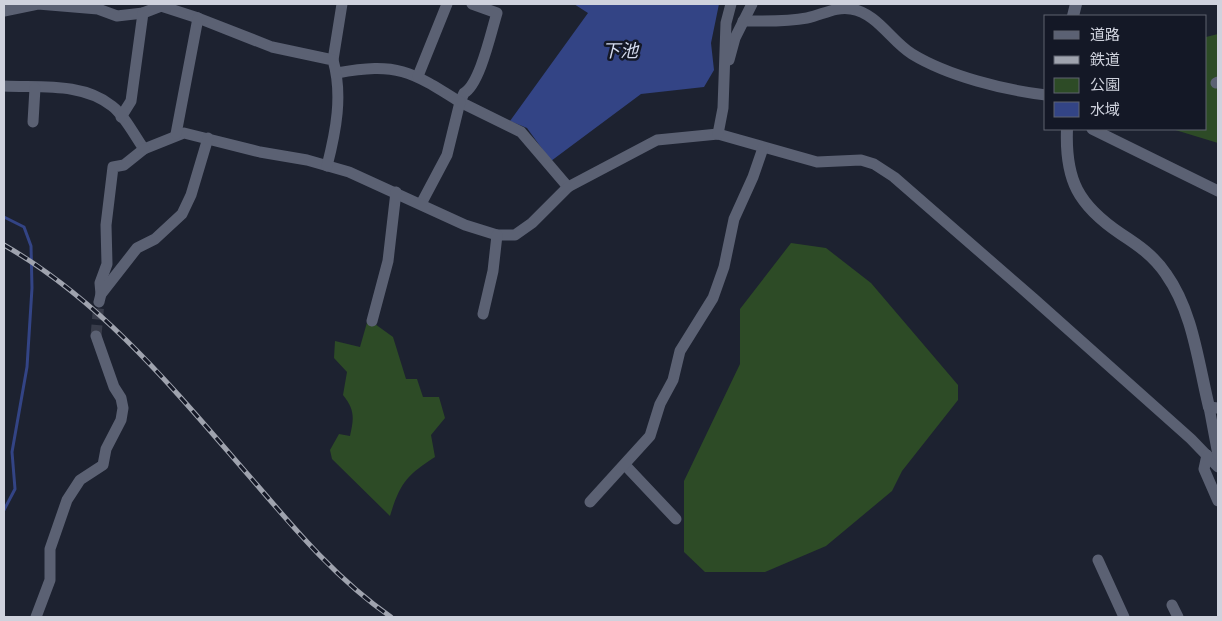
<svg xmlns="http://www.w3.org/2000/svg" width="1222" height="621" font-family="'Zilla Slab','Noto Sans JP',serif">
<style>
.green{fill:#2d4b26}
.water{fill:#334485}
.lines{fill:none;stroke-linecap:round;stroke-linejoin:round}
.stream{stroke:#334485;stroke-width:3}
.street-tunnel{stroke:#383c4a;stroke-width:11;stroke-dasharray:11 5.5;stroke-linecap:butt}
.street{stroke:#5b6173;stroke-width:11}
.secondary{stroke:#5b6173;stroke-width:12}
.rail-casing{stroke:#9fa3ae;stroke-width:5}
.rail{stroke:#141826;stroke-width:3;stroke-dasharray:9;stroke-linecap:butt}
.labels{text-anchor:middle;stroke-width:5;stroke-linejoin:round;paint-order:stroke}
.water-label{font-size:18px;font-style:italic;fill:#d4dbee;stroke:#141826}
</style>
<rect width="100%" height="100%" fill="#1d2230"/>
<g class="green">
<polygon points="1218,34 1218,143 1172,129 1206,129 1206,37"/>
<polygon points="791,243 826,248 871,283 958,385 958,400 902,471 892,491 826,546 765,572 705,572 684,552 684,481 740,364 740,309"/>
<path d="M 368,319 L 393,337 L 406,379 L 417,379 L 423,397 L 439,397 L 445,418 L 431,435 L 435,457 C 407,475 400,483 390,516 L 332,459 L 330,450 L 339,434 L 350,436 C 354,418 355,410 343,395 L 347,372 L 334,358 L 335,341 L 360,347 Z"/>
</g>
<polygon class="water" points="574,4 719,4 711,43 714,70 704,87 641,94 551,161 527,128 510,121 588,13"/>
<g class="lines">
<polyline class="stream" points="4,217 24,227 31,246 32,288 27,367 12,452 15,489 4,510"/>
<polyline class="street-tunnel" points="96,336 99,302"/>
<g class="street">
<path d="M 472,4 L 497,13 C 491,32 480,84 464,93 L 460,102 L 521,132 L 568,187"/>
<polyline points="4,11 38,4 98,9 117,16 143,13"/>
<path d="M 743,21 C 764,21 786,22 807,18 C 822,15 836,6 851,9 C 877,13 891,41 912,54 C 948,76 1004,90 1046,95"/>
<polyline points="333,60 342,4"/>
<polyline points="729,60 735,38 752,4"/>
<path d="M 337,73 C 397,62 411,71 460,102 L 447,155 L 421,204"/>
<polyline points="418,76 447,4"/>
<polyline points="1216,83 1218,82"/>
<path d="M 4,86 C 39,88 82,82 112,106 C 125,116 134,135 144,149 L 184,133 L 260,152 L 307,160 L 349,172 L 465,225 L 497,235 L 515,235 L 532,223 L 568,187 L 657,140 L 718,134 L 817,162 L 861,160 L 874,164 L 894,177 L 1034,299 L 1191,439 L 1218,467"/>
<polyline points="121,117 131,101 143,13 161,6 198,18"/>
<polyline points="33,122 35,88"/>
<polyline points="1092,129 1218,191"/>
<path d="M 176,134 L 198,18 L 272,47 L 333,60 C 343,95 336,131 327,166"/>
<polyline points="718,134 723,108 726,23 731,4"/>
<polyline points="101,294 100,283 107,264 106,225 113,167 124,165 144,149"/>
<polyline points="99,302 101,294 137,248 155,239 182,214 191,195 208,138"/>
<polyline points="483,314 493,271 497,235"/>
<polyline points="372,321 388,261 396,192"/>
<polyline points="1218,408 1209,407 1218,455"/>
<polyline points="1207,455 1204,469 1218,501"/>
<polyline points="625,465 676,519"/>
<polyline points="590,502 650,436 660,404 673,380 680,351 713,298 724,267 734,219 753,177 763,148"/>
<polyline points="1098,560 1124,617"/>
<polyline points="1172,605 1178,617"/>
<polyline points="36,617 50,580 50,549 67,500 80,480 103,465 106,449 121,420 123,408 121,398 114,387 96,336"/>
</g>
<g class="secondary">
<polyline points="1073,16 1076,4"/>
<path d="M 1067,129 C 1065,180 1078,205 1121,234 C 1138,245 1154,256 1166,274 C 1193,312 1198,362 1209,407"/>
</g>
<g class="rail-casing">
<path id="rail" d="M 4,245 C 107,304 180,397 257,485 C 298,533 339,581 391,617"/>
</g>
<use href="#rail" class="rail"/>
</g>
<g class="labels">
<g class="water-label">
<text x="620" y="57">下池</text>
</g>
</g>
<rect width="1222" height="621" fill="none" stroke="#cfd2dd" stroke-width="10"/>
<rect x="1044" y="15" width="162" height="115" fill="#141826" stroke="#5f626f"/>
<rect x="1054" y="31" width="25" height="8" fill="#5b6173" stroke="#5f626f"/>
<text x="1090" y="40" font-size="15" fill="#cfd2dd">道路</text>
<rect x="1054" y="56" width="25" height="8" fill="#9fa3ae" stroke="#5f626f"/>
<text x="1090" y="65" font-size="15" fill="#cfd2dd">鉄道</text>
<rect x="1054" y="78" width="25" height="15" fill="#2d4b26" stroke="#5f626f"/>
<text x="1090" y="90" font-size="15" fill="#cfd2dd">公園</text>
<rect x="1054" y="102" width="25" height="15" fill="#334485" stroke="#5f626f"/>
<text x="1090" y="115" font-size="15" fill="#cfd2dd">水域</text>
</svg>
